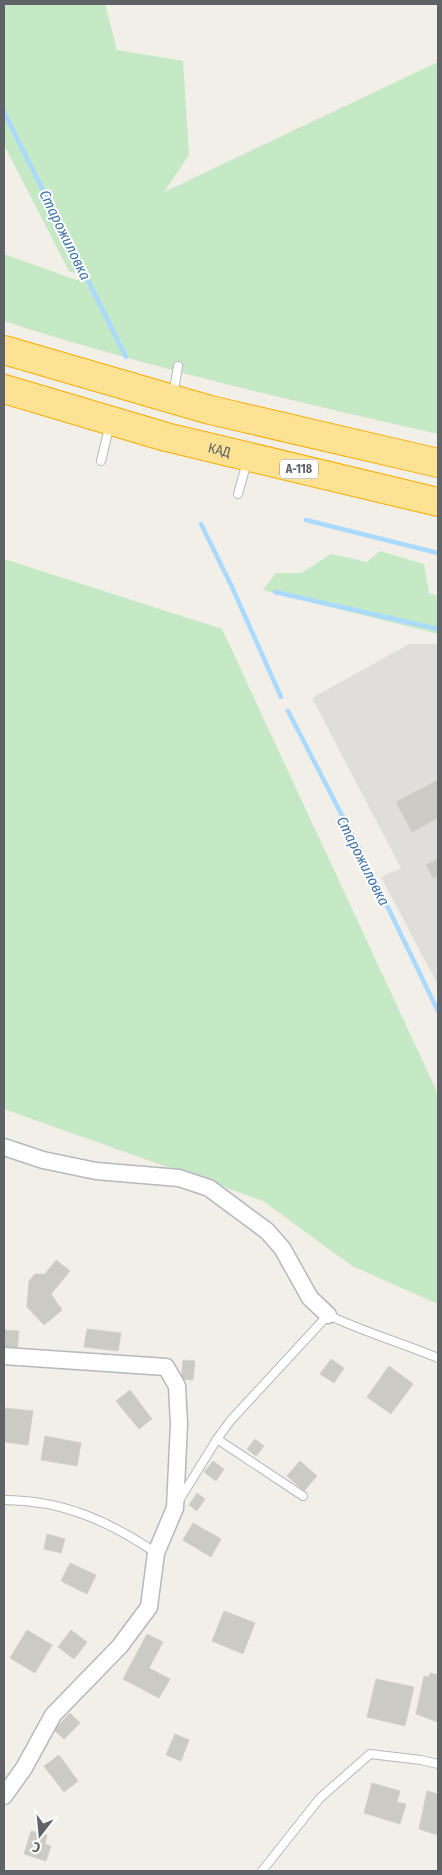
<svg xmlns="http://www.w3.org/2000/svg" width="442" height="1875" font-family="'Fira Sans Condensed',sans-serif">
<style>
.industrial{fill:#e0deda}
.green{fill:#c5e8c5}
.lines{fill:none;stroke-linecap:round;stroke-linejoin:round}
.stream{stroke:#aadaff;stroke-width:4.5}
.building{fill:#cccac5;stroke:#d6d1c6}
.service-casing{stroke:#b5b8bc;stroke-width:10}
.minor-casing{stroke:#b5b8bc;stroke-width:19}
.motorway-casing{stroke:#f9ab00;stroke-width:30}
.service{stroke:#fff;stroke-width:8}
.minor{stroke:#fff;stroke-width:16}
.motorway{stroke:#fde293;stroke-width:28}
.labels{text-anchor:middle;stroke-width:4;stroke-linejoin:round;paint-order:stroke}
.shield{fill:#fff;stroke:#8f9295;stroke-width:1}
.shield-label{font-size:12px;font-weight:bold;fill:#5f6368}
.street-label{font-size:14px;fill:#5f6368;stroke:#fff}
.water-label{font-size:15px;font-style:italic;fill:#4174aa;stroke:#fff}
</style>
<rect width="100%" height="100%" fill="#f1efe8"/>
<polygon class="industrial" points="409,644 438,644 438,985 381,877 401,868 312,698"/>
<g class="green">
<path d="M 4,4 L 105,4 L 117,50 L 183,61 L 189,155 L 164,192 L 438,62 L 438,434 C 292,401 146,367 4,321 L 4,254 L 76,280 L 86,277 L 69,271 L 4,145 Z"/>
<polygon points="380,551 424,564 429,593 438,596 438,634 263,590 276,573 301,573 331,554 367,562"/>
<polygon points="4,559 222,629 438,1094 438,1304 352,1266 263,1201 4,1109"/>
</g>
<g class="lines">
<g class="stream">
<polyline points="4,112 126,357"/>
<polyline points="306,520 438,553"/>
<polyline points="201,524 232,587 281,697"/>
<polyline points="275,592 438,629"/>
<polyline points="288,711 360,850 438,1011"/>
</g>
</g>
<g class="building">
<polygon points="438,780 438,818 412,832 396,802"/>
<polygon points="438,859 438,875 433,878 426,865"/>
<polygon points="56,1260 70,1271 51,1294 62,1310 44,1325 27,1307 29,1281 35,1274 45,1274"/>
<polygon points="87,1329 121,1333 118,1351 84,1347"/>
<polygon points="4,1330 19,1331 17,1350 4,1349"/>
<polygon points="331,1359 344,1368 334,1383 320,1374"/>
<polygon points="183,1360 195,1361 193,1380 181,1379"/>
<polygon points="389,1366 413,1384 391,1414 367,1397"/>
<polygon points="130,1390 152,1419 139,1429 116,1401"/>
<polygon points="4,1408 33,1411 28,1445 4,1442"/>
<polygon points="45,1436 81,1443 77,1466 41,1460"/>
<polygon points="255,1439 264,1446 256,1456 247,1449"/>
<polygon points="213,1461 224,1469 216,1481 204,1472"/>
<polygon points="300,1461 317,1476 304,1491 287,1476"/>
<polygon points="197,1493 205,1499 197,1511 189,1505"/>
<polygon points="193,1523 221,1539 211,1557 183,1540"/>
<polygon points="47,1534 65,1539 61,1553 44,1549"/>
<polygon points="70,1563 96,1575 87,1594 61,1581"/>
<polygon points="224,1611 255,1623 243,1654 212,1641"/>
<polygon points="27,1630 52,1645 35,1673 10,1658"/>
<polygon points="71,1630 87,1642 74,1659 58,1647"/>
<polygon points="147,1634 163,1642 149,1668 170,1679 159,1698 123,1679"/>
<polygon points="430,1673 438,1675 438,1722 416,1714 424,1676 429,1677"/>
<polygon points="376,1679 414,1687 405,1726 367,1717"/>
<polygon points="70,1713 80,1723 64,1739 54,1730"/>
<polygon points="175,1734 189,1740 181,1761 166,1755"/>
<polygon points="59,1755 78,1781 64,1792 44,1766"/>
<polygon points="372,1783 400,1791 397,1802 406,1804 400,1824 364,1813"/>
<polygon points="427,1791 438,1794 438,1835 419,1829"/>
<polygon points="31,1831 47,1835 45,1844 51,1846 46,1861 24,1854"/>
</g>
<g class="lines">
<g class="service-casing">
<g id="service">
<polyline points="173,396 178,366"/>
<polyline points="101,461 110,424"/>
<polyline points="238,494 247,462"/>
<path d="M 217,1439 L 231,1420 L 328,1315 C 364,1332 402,1343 438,1358"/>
<polyline points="180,1499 217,1439 303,1496"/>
<path d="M 4,1500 C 62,1500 109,1521 156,1553"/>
<polyline points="262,1871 320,1798 370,1754 421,1760 438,1764"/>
</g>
</g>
<g class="minor-casing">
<g id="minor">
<polyline points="4,1147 43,1160 96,1171 179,1178 209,1188 267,1231 282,1248 310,1298 328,1315"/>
<polyline points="4,1356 166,1367 177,1386 179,1424 175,1508 156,1553 149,1607 120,1646 53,1715 24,1768 4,1796"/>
</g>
</g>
<g class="motorway-casing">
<g id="motorway">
<polyline points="4,350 210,410 438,463"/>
<path id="s1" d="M 4,389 L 166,437 L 438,502"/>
</g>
</g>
<use href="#service" class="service"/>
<use href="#minor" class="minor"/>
<use href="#motorway" class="motorway"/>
</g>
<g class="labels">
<rect class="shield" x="280" y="459.5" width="38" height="19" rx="4"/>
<g class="shield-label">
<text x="299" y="473">А-118</text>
</g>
<g class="street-label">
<text dy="5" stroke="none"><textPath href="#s1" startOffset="224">КАД</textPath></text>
</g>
<g class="water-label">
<text transform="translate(65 235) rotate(64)" y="5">Старожиловка</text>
<text transform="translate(363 861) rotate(63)" y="5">Старожиловка</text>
</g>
</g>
<rect width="442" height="1875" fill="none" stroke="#5f6368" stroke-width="10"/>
<g transform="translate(40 1835) rotate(196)" stroke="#ffffff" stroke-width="4" paint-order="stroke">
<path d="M0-4L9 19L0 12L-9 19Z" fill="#5f6368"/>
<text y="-8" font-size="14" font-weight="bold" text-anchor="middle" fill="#5f6368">С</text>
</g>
</svg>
